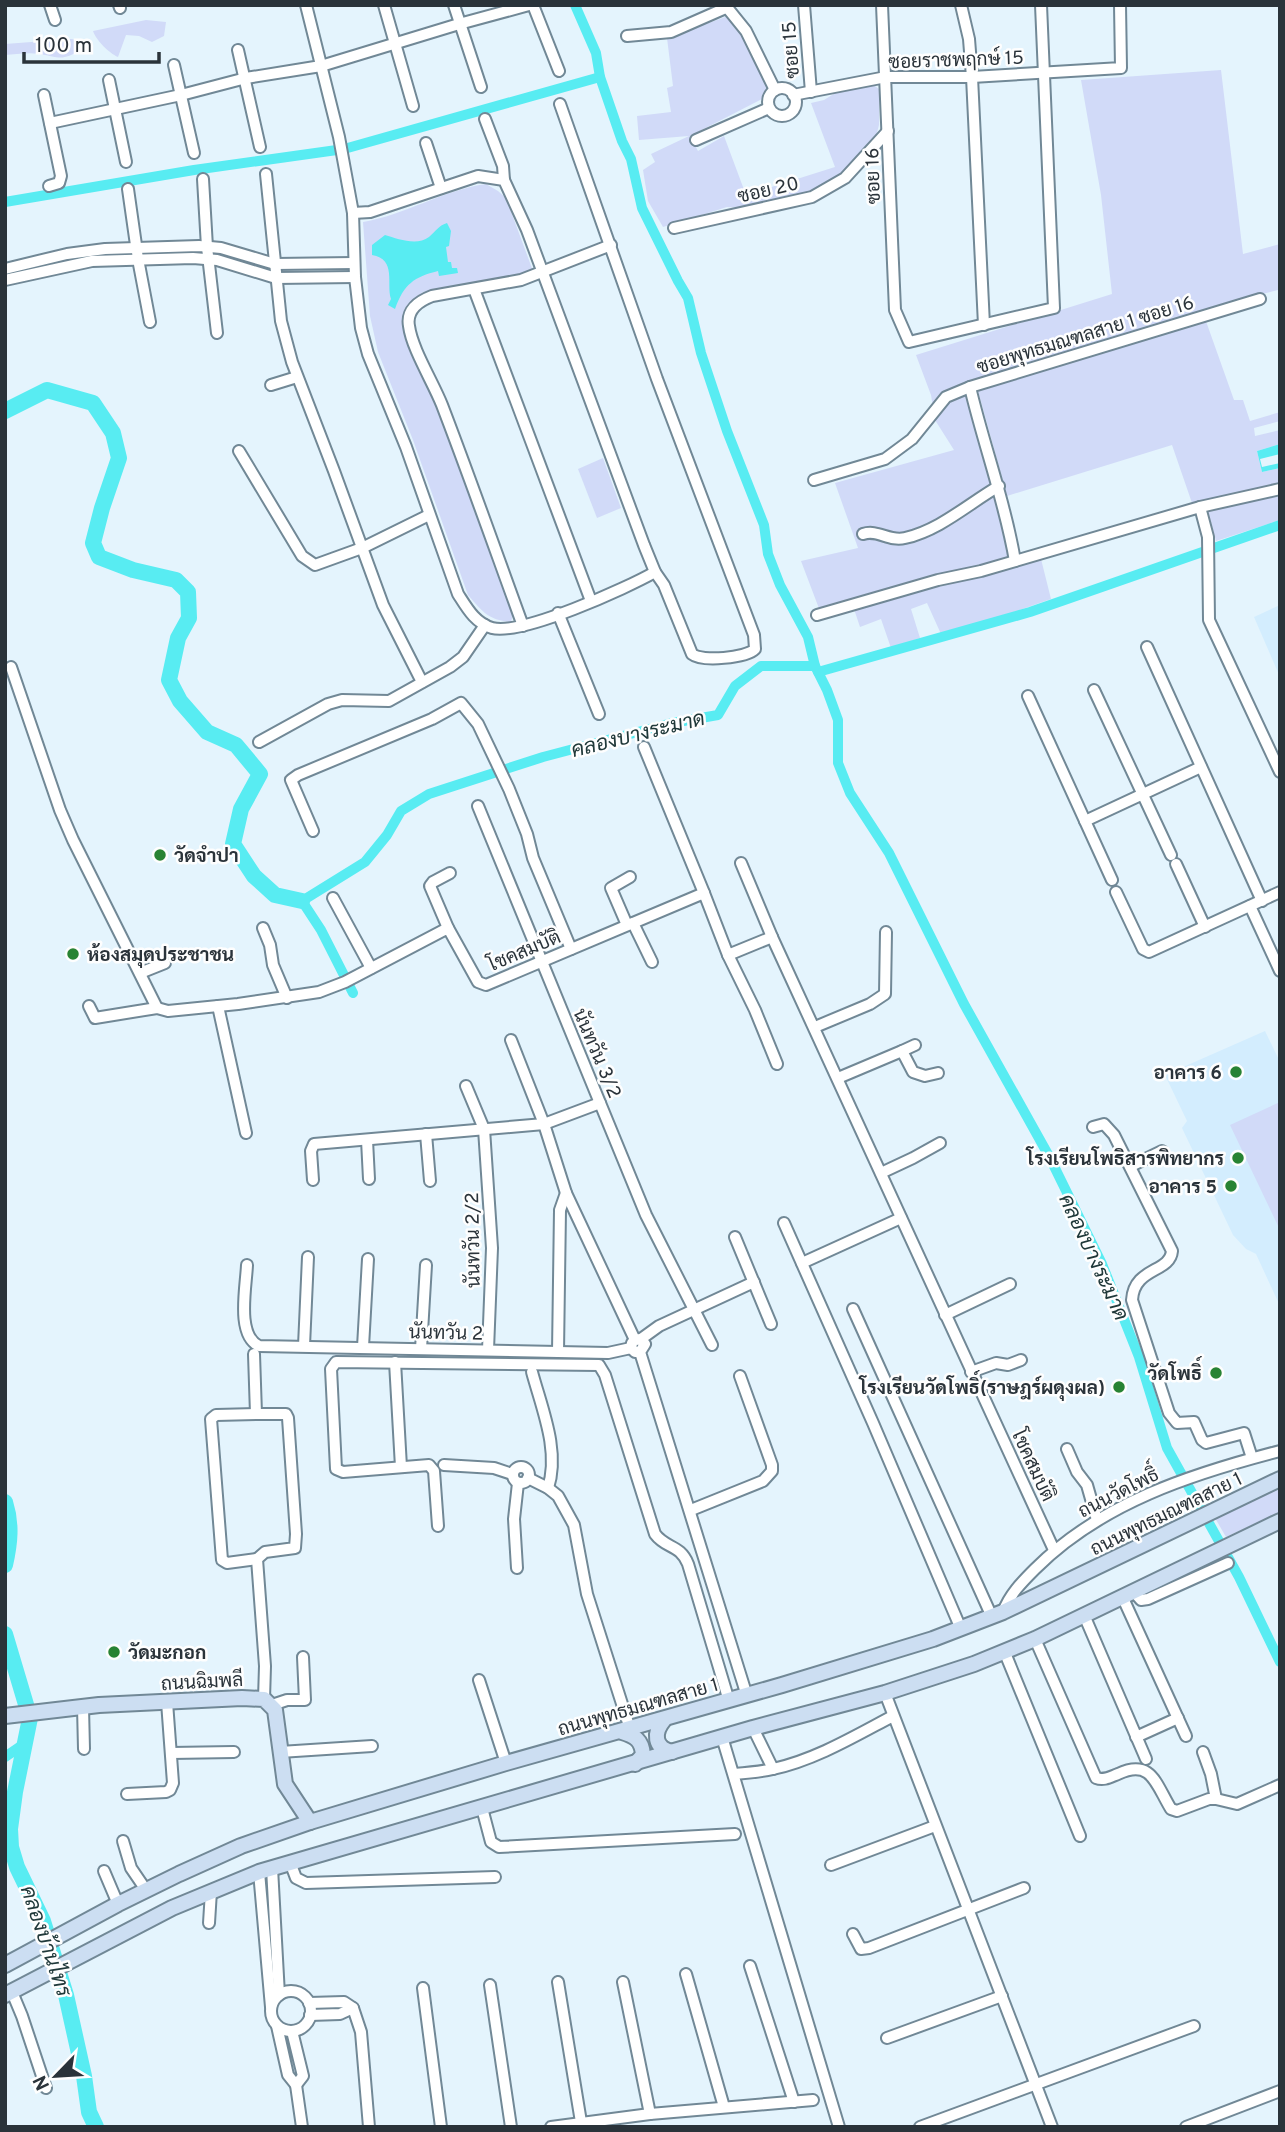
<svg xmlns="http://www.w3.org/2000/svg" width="1285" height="2132" font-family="Overpass,Sarabun,sans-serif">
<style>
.built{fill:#d3edfe}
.green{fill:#d1daf8}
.water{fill:#58ecf2}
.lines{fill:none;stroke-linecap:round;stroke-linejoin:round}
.canal{stroke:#58ecf2;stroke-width:10}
.river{stroke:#58ecf2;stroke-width:16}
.street-casing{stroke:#718896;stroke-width:14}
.secondary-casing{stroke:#718896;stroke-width:18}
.street{stroke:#fff;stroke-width:10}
.secondary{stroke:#ccdef2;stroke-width:14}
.poi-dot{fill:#288333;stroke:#fefefe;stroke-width:2.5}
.labels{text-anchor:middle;stroke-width:5;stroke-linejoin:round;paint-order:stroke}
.street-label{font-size:19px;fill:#2a333a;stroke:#fefefe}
.poi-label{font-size:19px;font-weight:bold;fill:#2a333a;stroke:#fefefe;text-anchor:end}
.water-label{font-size:21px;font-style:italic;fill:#20393a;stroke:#fefefe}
</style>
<rect width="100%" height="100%" fill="#e4f4fd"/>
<g class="built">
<polygon points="1280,605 1280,677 1254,617"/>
<polygon points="1265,1031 1280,1062 1280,1306 1256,1254 1246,1249 1233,1235 1182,1128 1187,1121 1165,1075"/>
</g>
<g class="green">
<path d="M 728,16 C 748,34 762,62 768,88 L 762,99 L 690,136 L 698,151 L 724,136 L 746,195 L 835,167 L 811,103 L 824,100 L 840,90 L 872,84 L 879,89 L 879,125 L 875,140 L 837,180 L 800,196 L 745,208 L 727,207 L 663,227 L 648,201 L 643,170 L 655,162 L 651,154 L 689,136 L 639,140 L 637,116 L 671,112 L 667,88 L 673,86 L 667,38 Z"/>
<path d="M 146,20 L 166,22 L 164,36 L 152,42 L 139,36 L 126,35 L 118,57 C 109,53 96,40 93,31 Z"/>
<path d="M 71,39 L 78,40 L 83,49 C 61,61 62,58 40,54 C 29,52 16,54 5,55 L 5,44 Z"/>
<polygon points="1221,70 1243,254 1280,244 1280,294 1278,290 1202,310 1234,400 1243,400 1250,421 1280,412 1280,421 1254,428 1255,436 1280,430 1280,444 1257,451 1262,472 1280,468 1280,520 1216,541 1205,500 1192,503 1172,445 1007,496 978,391 969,392 1014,565 1041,559 1051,599 977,625 941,634 927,603 911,609 920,638 891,648 881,619 860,627 854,609 823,619 801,561 858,548 835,483 954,450 935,420 931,395 916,355 1112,294 1101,195 1081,80"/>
<path d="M 486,184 L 498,191 L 506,198 L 533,271 L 502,280 L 423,292 L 413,300 L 405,311 L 405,329 L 439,408 L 514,611 L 511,622 C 488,620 483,612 468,595 L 413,440 L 378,352 L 370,316 L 363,222 C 405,215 443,190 486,184 Z"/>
<polygon points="603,458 621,508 597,518 578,469"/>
<polygon points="1280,1102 1280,1230 1230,1125"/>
<polygon points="1280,1488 1280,1512 1226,1537 1215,1518"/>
</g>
<g class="water">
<path d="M 447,223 L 451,231 L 449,246 L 446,247 L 448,262 L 451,262 L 452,268 L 457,268 L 458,273 L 439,276 L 438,271 C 414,277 404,284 395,309 L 388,305 L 391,299 C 386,284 397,259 372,255 L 372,245 L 385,235 C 398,239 417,246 429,237 C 436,231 438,226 447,223 Z"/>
<polygon points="1280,444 1280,454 1260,459 1262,467 1280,463 1280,468 1262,472 1257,451"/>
</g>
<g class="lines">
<g class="canal">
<polyline points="575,5 596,53 600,77 622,141 631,159 642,208 678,281 688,298 701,353 727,431 764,525 768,554 780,585 808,637 815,666 827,690 838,720 838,763 850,793 889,853 964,1004 1050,1158 1102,1264 1139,1357 1167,1448 1239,1577 1280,1662"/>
<polyline points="5,202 194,170 344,149 600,77"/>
<polyline points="818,672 1030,612 1280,525"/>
<polyline points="353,993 321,930 302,901 365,862 387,835 401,811 429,794 543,757 672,723 718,715 735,686 761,666 815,666"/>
<polyline points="5,1757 24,1744"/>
</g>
<g class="river">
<polyline points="5,411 47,390 93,403 113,433 119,458 102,508 93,543 99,557 133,570 176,580 188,592 189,618 178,638 169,680 180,701 207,732 236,745 260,774 241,809 233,844 254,876 275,895 302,901"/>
<path d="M 5,1502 C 12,1524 10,1543 5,1565"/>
<polyline points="5,1634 30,1718 15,1792 10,1829 11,1847 17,1867 43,1921 66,1995 84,2076 89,2112 96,2127"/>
</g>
<g class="street-casing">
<g id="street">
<polyline points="50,5 55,20"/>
<polyline points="119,5 120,8"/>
<path d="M 306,5 L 339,137 L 353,213 L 370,212 L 478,176 L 504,180 L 527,230 L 644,545 L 655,572 L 664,585 L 692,654 C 702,662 746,658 755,649 L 754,635 L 657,379 L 560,104"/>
<polyline points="384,5 413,106"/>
<polyline points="454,5 481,87"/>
<polyline points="533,5 559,71"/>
<polyline points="725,5 746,31 775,90"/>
<polyline points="804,5 811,92"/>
<polyline points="882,5 895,310 909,342 1054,308 1041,5"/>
<polyline points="961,5 969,39 972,77 984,325"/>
<polyline points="627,36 671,32 728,7"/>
<polyline points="238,50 260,147"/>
<polyline points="174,65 194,153"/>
<polyline points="109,80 126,162"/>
<circle cx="782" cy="102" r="14"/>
<polyline points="44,95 61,176 59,183 49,186"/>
<polyline points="793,95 886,77 972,77 1121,68 1120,5"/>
<polyline points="485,119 503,166 504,180"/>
<polyline points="50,123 181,95 246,78 321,66 459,24 529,5"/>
<polyline points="696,140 769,108"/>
<polyline points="426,143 441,188"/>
<polyline points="266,174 281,321 292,362 334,471 383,605 422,682"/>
<polyline points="203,179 207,247 217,333"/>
<polyline points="128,189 138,259 150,322"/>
<path d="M 353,213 L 355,277 L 361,328 L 368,354 L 406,447 L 458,594 C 467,608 475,623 492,628 C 521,636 627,588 655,572"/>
<polyline points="674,228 812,197 845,178 888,131"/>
<polyline points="5,269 67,254 105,249 199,246 221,248 275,264 354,263"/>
<polyline points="5,280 92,261 193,258 217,260 276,278 355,277"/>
<polyline points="474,289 591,601"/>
<polyline points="271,385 297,377"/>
<polyline points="239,451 302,556 315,565 362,548 429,515"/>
<polyline points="814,480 885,459 912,439 946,397 970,387"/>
<polyline points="1200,507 1208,537 1209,620 1280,772"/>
<path d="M 863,534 C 878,529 889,542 905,538 C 940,530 968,504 999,486"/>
<path d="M 1015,561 C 1005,502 984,446 970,387 L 1260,299"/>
<polyline points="558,613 599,714"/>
<polyline points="817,615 938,580 981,571 1200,507 1280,489"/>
<path d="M 523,626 C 496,552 470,478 442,405 C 433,382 412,349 409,326 C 406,310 419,301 432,296 L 521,280 L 611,245"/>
<polyline points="1147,647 1262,901"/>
<polyline points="11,667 60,810 73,840 157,1008"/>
<polyline points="1094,690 1171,855"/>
<polyline points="1028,696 1112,880"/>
<polyline points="259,742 328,704 342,700 389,701 450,667 463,657 485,625"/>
<polyline points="644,747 704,893"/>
<polyline points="478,806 646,1215 712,1345"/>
<polyline points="1085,821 1201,767"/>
<polyline points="313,831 291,780 298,775 432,719 461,703 478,724 509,789 527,834 533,858 571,949"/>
<polyline points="741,863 772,937 1054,1550"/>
<polyline points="1176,864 1205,927"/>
<polyline points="1116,892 1143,949 1149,952 1280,892"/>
<polyline points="333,898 371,968"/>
<polyline points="1250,906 1280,971"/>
<polyline points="633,923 652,962"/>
<polyline points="627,925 611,888 630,877"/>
<polyline points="263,928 270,945 273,965 287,998"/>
<polyline points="448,928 430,886 433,882 450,873"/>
<polyline points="728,955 755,1010 777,1064"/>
<polyline points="140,973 165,963"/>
<polyline points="89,1006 95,1018 157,1008 168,1011 238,1004 319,992 345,982 448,928 478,982 486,985 704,893 728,955 772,937"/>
<polyline points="218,1006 246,1133"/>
<polyline points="815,1027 870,1004 885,994 886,932"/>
<polyline points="511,1040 544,1124 566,1193 635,1340"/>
<polyline points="902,1051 915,1045"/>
<polyline points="838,1078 902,1051 913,1072 925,1076 938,1073"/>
<polyline points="466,1086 484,1129 492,1248 488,1350"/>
<path d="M 1093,1127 L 1104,1124 L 1114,1135 L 1172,1251 C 1170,1273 1134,1267 1132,1300 L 1169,1413 L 1177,1423 L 1194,1422 L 1202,1440 L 1206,1443 L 1244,1433 L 1252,1458"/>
<polyline points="426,1134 430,1181"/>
<polyline points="367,1140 369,1179"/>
<polyline points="1131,1166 1162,1151"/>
<polyline points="881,1173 913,1158 940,1143"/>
<polyline points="313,1180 311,1151 314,1144 544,1124 600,1103"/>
<polyline points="784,1223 873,1423 961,1629"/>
<polyline points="735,1237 771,1324"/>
<polyline points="802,1263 901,1218"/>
<path d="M 247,1265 C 246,1288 236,1335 259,1346 L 608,1353 L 631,1348"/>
<polyline points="853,1309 992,1617"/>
<polyline points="945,1315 1010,1284"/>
<polyline points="641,1339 659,1326 754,1282"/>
<polyline points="304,1346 308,1257"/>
<polyline points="363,1347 368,1259"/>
<polyline points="421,1349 426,1265"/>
<polyline points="558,1352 560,1210 566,1193"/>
<polyline points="640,1352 635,1352 631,1348 632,1343 635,1340 641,1339 645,1344 640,1352 747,1696"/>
<polyline points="254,1354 256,1414 286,1414 288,1418 296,1534 295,1548 265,1552 257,1559 265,1666 264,1699"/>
<polyline points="395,1362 401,1467"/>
<path d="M 532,1372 C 542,1409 560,1451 548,1488"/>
<polyline points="971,1372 996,1363 1008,1365 1021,1360"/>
<polyline points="256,1414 216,1415 211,1419 222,1560 227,1563 257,1559"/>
<polyline points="1067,1449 1077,1472 1087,1485 1097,1520"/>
<polyline points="444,1465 494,1468 512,1474"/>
<circle cx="521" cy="1475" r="8"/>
<polyline points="528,1478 548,1488 558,1496 574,1525 587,1594 630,1729"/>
<polyline points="691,1510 763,1481 772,1471 772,1465 740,1376"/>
<path d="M 438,1526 L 434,1471 L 429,1465 L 343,1472 L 336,1469 L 331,1369 L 336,1362 L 599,1365 L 605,1375 L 655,1534 C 666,1549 680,1544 688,1564 L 729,1701"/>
<polyline points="517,1568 514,1519 518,1483"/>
<polyline points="1133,1591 1141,1600 1148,1599 1228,1563"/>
<polyline points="1122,1596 1186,1736"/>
<path d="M 1003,1612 C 1010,1594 1021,1583 1035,1569 C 1101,1503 1191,1474 1280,1451"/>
<polyline points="1084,1615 1146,1759"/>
<path d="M 1035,1639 L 1096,1778 C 1104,1781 1110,1777 1118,1774 C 1152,1758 1156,1785 1171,1809 L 1177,1811 L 1209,1799 L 1216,1799 L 1237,1804 L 1280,1785"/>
<polyline points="1005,1653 1080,1836"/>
<polyline points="479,1680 506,1763"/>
<polyline points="885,1693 1052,2127"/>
<polyline points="272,1705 287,1700 305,1700 303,1657"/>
<polyline points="83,1707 84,1749"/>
<polyline points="753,1728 773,1769"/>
<polyline points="722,1737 839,2127"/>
<polyline points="1136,1737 1178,1718"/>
<polyline points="280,1752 372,1746"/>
<polyline points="1203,1752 1211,1774 1216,1799"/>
<polyline points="171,1753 234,1752"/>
<path d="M 734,1774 C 747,1773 760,1772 773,1769 C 815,1760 855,1736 893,1716"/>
<polyline points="127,1794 166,1792 170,1790 173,1783 167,1702"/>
<polyline points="482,1808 491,1842 499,1847 735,1834"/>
<polyline points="123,1841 131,1868 146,1890"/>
<polyline points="290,1862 296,1878 306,1883 495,1877"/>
<polyline points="831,1865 935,1826"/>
<polyline points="272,1868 279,1995"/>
<polyline points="104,1871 118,1904"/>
<polyline points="259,1872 271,2007"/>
<polyline points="209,1923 211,1891"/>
<polyline points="853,1934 861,1949 869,1948 1024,1888"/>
<polyline points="750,1966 794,2102"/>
<polyline points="686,1974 724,2107"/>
<polyline points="558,1982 581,2122"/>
<polyline points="623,1982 650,2114"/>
<polyline points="490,1985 511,2127"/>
<polyline points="423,1988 441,2127"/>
<circle cx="291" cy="2011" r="20"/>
<polyline points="12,1992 22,2016 46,2088"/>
<polyline points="309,2003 344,2002 353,2008 340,2014 310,2015"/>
<polyline points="353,2008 361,2032 369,2127"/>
<polyline points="277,2026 288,2075 296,2085 303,2076 292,2031"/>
<polyline points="887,2038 1002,1996"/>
<polyline points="296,2085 302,2127"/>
<polyline points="551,2127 650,2114 813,2100"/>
<polyline points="920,2127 1194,2026"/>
<polyline points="1186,2127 1280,2091"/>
</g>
</g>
<g class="secondary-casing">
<g id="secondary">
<polyline points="5,1716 99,1705 242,1698 264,1699 275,1710 285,1784 310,1822"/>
<path d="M 664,1720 C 653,1733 654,1748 672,1752"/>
<path d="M 622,1732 C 635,1736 642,1740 643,1755 L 635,1764"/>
<polyline points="5,1965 118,1904 179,1874 241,1846 310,1822 506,1763 782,1685 933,1639 1003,1612 1280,1479"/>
<polyline points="5,1995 172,1908 259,1872 753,1728 885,1693 974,1664 1035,1639 1280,1521"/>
</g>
</g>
<use href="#street" class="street"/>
<use href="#secondary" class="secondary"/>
</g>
<g class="poi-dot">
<circle cx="160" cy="855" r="7"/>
<circle cx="73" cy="954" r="7"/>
<circle cx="1236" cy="1072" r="7"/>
<circle cx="1238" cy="1158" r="7"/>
<circle cx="1231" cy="1186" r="7"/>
<circle cx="1216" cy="1373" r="7"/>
<circle cx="1119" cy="1387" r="7"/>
<circle cx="114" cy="1652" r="7"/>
</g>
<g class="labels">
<g class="street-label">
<text transform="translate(790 50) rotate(-94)" y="7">ซอย 15</text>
<text transform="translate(956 59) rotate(-2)" y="7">ซอยราชพฤกษ์ 15</text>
<text transform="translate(872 176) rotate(-92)" y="7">ซอย 16</text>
<text transform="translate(768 189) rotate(-13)" y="7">ซอย 20</text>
<text transform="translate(1085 334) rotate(-17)" y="7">ซอยพุทธมณฑลสาย 1 ซอย 16</text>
<text transform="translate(524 950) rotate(-23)" y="7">โชคสมบัติ</text>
<text transform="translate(598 1053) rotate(67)" y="7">นันทวัน 3/2</text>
<text transform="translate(472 1240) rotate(-91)" y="7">นันทวัน 2/2</text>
<text transform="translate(446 1332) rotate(1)" y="7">นันทวัน 2</text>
<text transform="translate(1034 1465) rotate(65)" y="7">โชคสมบัติ</text>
<text transform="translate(1118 1492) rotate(-27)" y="7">ถนนวัดโพธิ์</text>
<text transform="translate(1166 1513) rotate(-26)" y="7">ถนนพุทธมณฑลสาย 1</text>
<text transform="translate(202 1681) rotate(-3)" y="7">ถนนฉิมพลี</text>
<text transform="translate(638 1706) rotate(-16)" y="7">ถนนพุทธมณฑลสาย 1</text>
</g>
<g class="poi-label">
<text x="174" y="862" text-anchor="start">วัดจำปา</text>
<text x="87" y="961" text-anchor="start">ห้องสมุดประชาชน</text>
<text x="1222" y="1079">อาคาร 6</text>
<text x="1224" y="1165">โรงเรียนโพธิสารพิทยากร</text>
<text x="1217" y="1193">อาคาร 5</text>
<text x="1202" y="1380">วัดโพธิ์</text>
<text x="1105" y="1394">โรงเรียนวัดโพธิ์(ราษฎร์ผดุงผล)</text>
<text x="128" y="1659" text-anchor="start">วัดมะกอก</text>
</g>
<g class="water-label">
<text transform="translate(638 734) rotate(-14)" y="7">คลองบางระมาด</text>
<text transform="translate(1094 1257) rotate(65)" y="7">คลองบางระมาด</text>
<text transform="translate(46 1941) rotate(71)" y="7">คลองบ้านไทร</text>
</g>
</g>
<rect width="1285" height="2132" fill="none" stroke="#2a333a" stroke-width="14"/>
<g transform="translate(56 2076) rotate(245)" stroke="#fefefe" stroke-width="5" paint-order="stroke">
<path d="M0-5L12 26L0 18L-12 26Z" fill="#2a333a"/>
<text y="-10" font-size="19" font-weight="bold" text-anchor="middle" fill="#2a333a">N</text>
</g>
<path d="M24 52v10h135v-10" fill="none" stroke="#2a333a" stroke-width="3.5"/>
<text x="35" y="52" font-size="21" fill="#2a333a" stroke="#fefefe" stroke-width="5" paint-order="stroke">100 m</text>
</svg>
